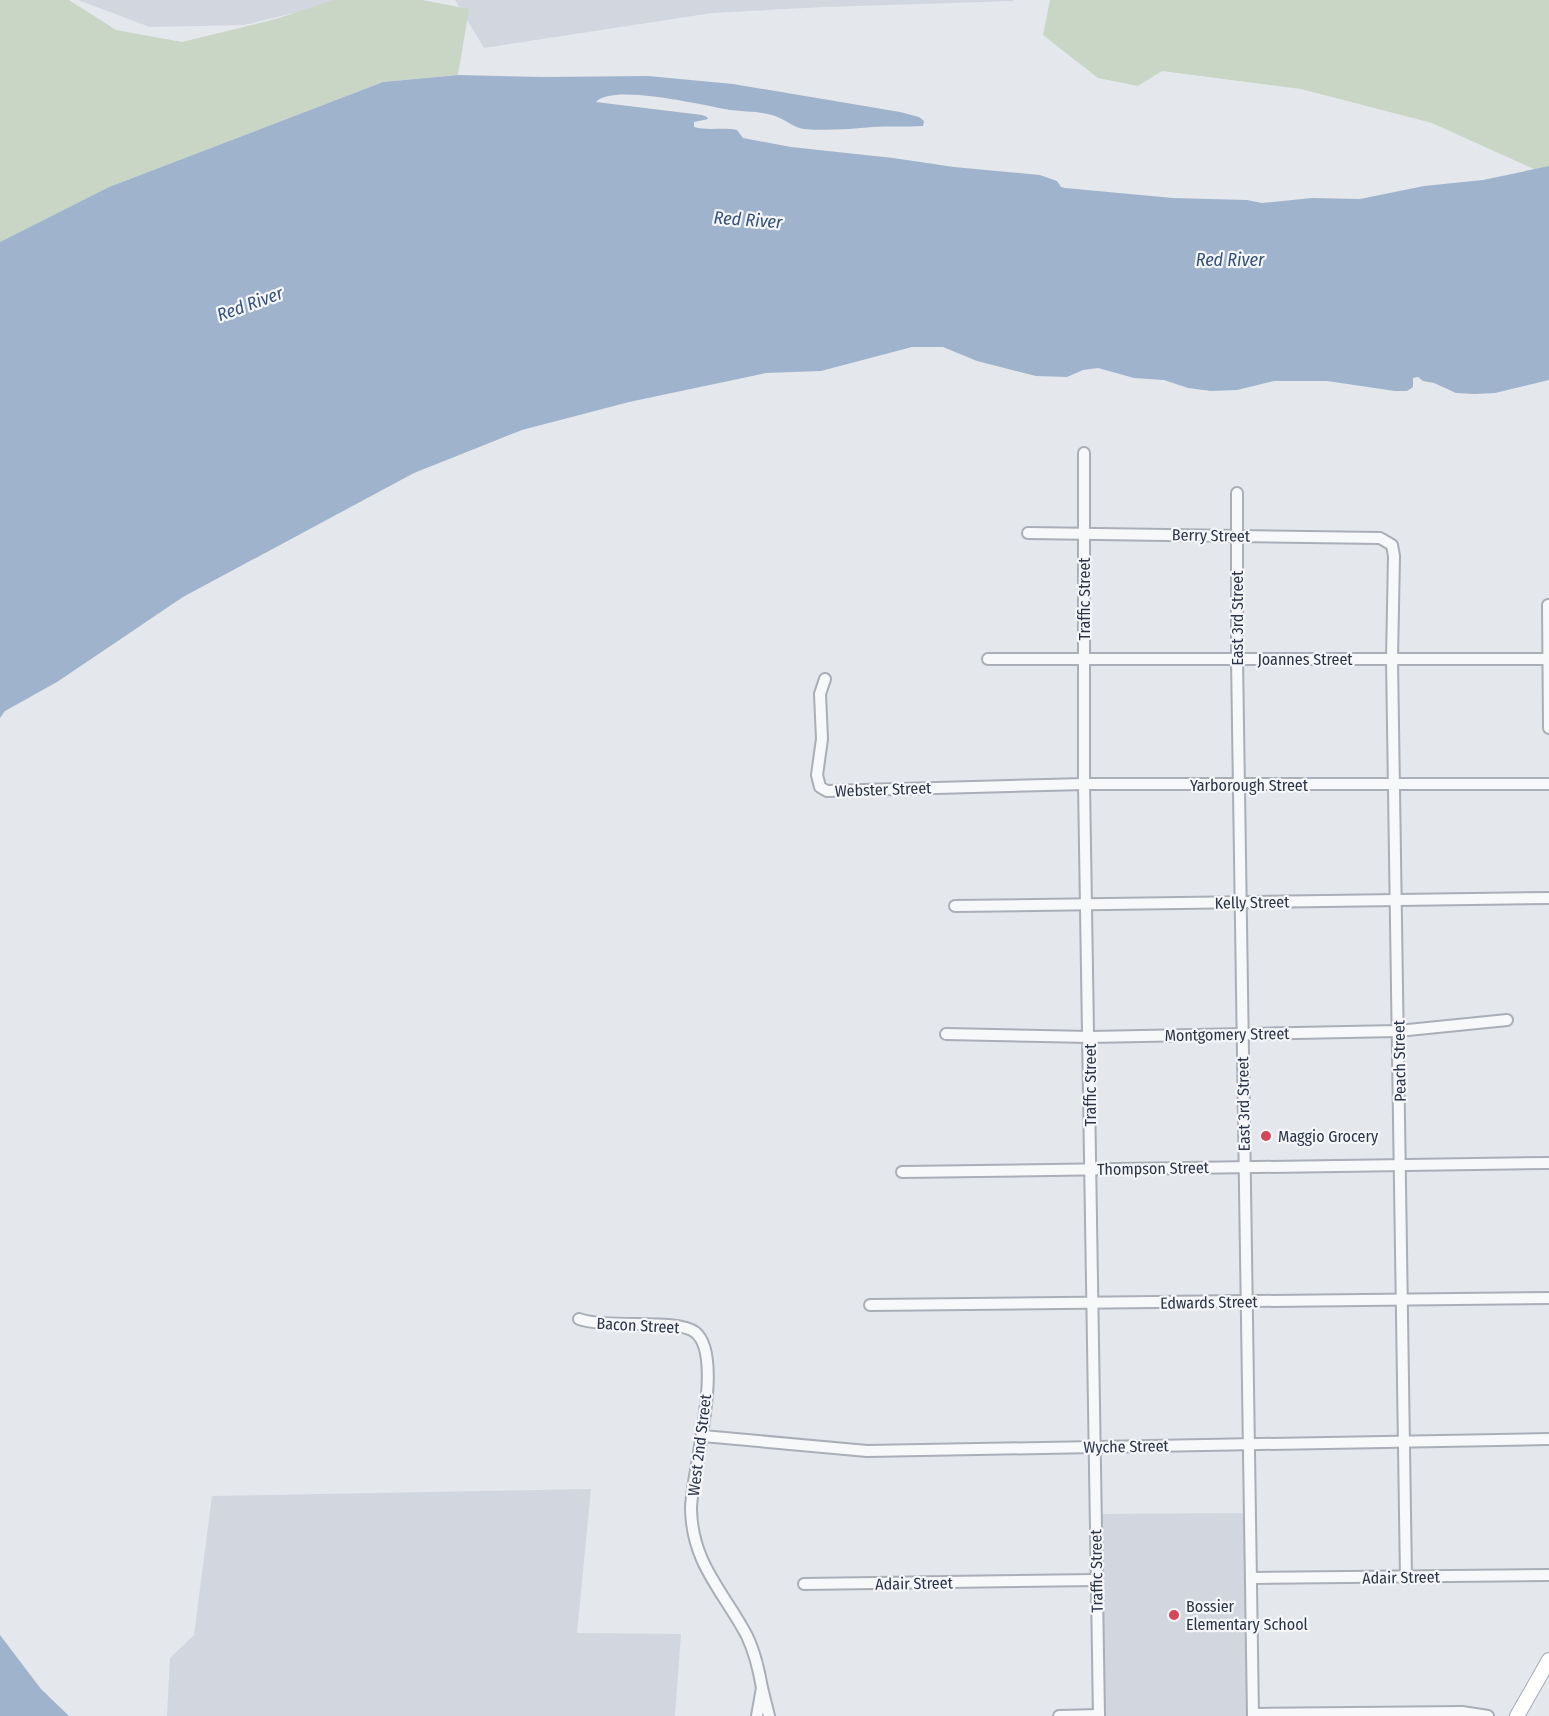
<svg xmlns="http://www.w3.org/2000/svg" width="1549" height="1716" font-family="'Fira Sans Condensed',sans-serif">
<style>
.built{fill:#d2d6de}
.green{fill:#c9d6c5}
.water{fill:#9fb4cc}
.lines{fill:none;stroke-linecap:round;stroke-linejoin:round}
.minor-casing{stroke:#a9aeb7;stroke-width:14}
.major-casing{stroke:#a3abb8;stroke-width:16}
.minor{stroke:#f7f8fa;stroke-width:10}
.major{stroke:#fff;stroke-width:14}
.poi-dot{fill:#d1495b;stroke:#f4f6f9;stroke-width:2}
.labels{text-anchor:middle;stroke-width:4.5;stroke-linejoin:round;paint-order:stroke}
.street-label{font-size:16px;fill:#2b3445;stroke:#f4f6f9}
.poi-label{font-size:16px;fill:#2b3445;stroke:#f4f6f9;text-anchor:start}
.water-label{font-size:18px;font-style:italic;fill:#34527a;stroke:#f4f6f9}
</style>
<rect width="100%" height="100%" fill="#e4e7ec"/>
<g class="built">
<polygon points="78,0 348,0 244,25 150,27"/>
<polygon points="455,0 1013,0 1014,1 825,7 712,13 484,48"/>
<polygon points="591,1489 577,1633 681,1634 675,1716 167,1716 170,1658 194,1635 212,1496"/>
<polygon points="1251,1513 1253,1716 1099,1716 1095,1514"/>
</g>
<g class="green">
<polygon points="0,0 69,0 116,30 182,42 276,19 334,0 422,0 469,9 458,75 383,82 109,187 0,242"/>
<polygon points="1050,0 1549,0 1549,166 1536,170 1432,123 1301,89 1162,71 1138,86 1098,78 1043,35"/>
</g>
<g class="water">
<path d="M 458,75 L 542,77 L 648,76 L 733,84 L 900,112 L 919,117 L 924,121 L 923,126 C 906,127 889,126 873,127 C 850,129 827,131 804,129 C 794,128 785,119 775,116 C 761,111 745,112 730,110 C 705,106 613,83 596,102 L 702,115 L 707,117 L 708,119 L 694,122 L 694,127 C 708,131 723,127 737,130 L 743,138 L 791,147 L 893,158 L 954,167 L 1040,175 L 1057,181 L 1061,187 L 1065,188 L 1173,198 L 1247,200 L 1262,203 L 1312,198 L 1360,199 L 1424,186 L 1483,180 L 1549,166 L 1549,380 L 1495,393 L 1475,394 L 1456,393 L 1434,383 L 1423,381 L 1418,377 L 1413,378 L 1413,387 L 1407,391 L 1395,391 L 1327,381 L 1274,381 L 1237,390 L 1211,391 L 1188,388 L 1164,380 L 1134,378 L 1098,368 L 1083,370 L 1067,377 L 1036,376 L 977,361 L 943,347 L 912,347 L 821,371 L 766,373 L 629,402 L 522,430 L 414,473 L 183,597 L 57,682 L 5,711 L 0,718 L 0,242 L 109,187 L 383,82 Z"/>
<polygon points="0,1635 41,1689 69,1716 0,1716"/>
</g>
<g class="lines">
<g class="minor-casing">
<g id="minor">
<polyline points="1084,453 1084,784 1099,1716"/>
<polyline points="1237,493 1237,658 1253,1716"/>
<polyline points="1028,533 1380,538 1392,545 1394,556 1392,659 1406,1578"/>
<polyline points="1548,605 1549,728"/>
<polyline points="988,659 1549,659"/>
<polyline points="825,679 820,694 822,739 817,775 820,787 827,791 1084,784 1549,784"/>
<polyline points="955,906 1549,898"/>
<polyline points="946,1034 1090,1037 1398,1031 1507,1020"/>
<polyline points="902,1172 1549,1163"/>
<polyline points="870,1305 1549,1298"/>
<path d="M 579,1319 C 608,1329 677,1318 695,1332 C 726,1356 691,1474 691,1509 C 692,1564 724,1592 747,1636 C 755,1653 759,1670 762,1688"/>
<polyline points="703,1436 867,1451 1549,1439"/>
<polyline points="1252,1578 1549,1575"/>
<polyline points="804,1584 1096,1580"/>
<polyline points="1253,1714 1462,1712 1488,1716"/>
<polyline points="757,1716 762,1688 769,1716"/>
<polyline points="1059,1716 1099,1715"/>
</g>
</g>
<g class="major-casing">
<polyline id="major" points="1517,1716 1549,1660"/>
</g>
<use href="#minor" class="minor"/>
<use href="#major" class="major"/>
</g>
<g class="poi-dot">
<circle cx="1266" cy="1136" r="6"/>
<circle cx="1174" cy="1615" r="6"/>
</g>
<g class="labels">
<g class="street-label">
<text transform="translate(1211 535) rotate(1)" y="6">Berry Street</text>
<text transform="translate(1084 599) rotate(-90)" y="6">Traffic Street</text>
<text transform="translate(1237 618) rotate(-90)" y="6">East 3rd Street</text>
<text x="1305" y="665">Joannes Street</text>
<text x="1249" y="791">Yarborough Street</text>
<text transform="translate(883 789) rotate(-2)" y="6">Webster Street</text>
<text transform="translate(1252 902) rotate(-1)" y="6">Kelly Street</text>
<text transform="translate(1227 1034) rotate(-1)" y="6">Montgomery Street</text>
<text transform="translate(1399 1061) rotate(-91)" y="6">Peach Street</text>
<text transform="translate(1090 1085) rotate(-90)" y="6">Traffic Street</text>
<text transform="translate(1243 1104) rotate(-91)" y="6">East 3rd Street</text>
<text transform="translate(1153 1168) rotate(-1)" y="6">Thompson Street</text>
<text transform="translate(1209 1302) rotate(-1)" y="6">Edwards Street</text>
<text transform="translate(638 1325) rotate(3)" y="6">Bacon Street</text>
<text transform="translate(699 1445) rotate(-83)" y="6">West 2nd Street</text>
<text transform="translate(1126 1446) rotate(-1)" y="6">Wyche Street</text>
<text transform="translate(1096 1571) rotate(-91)" y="6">Traffic Street</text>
<text transform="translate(1401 1577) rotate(-1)" y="6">Adair Street</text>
<text transform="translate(914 1583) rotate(-1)" y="6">Adair Street</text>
</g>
<g class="poi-label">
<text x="1278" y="1142">Maggio Grocery</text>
<text x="1186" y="1612">Bossier<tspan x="1186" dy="18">Elementary School</tspan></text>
</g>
<g class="water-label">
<text transform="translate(748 220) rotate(4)" y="6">Red River</text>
<text x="1230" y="266">Red River</text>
<text transform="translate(250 304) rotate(-20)" y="6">Red River</text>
</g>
</g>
</svg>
